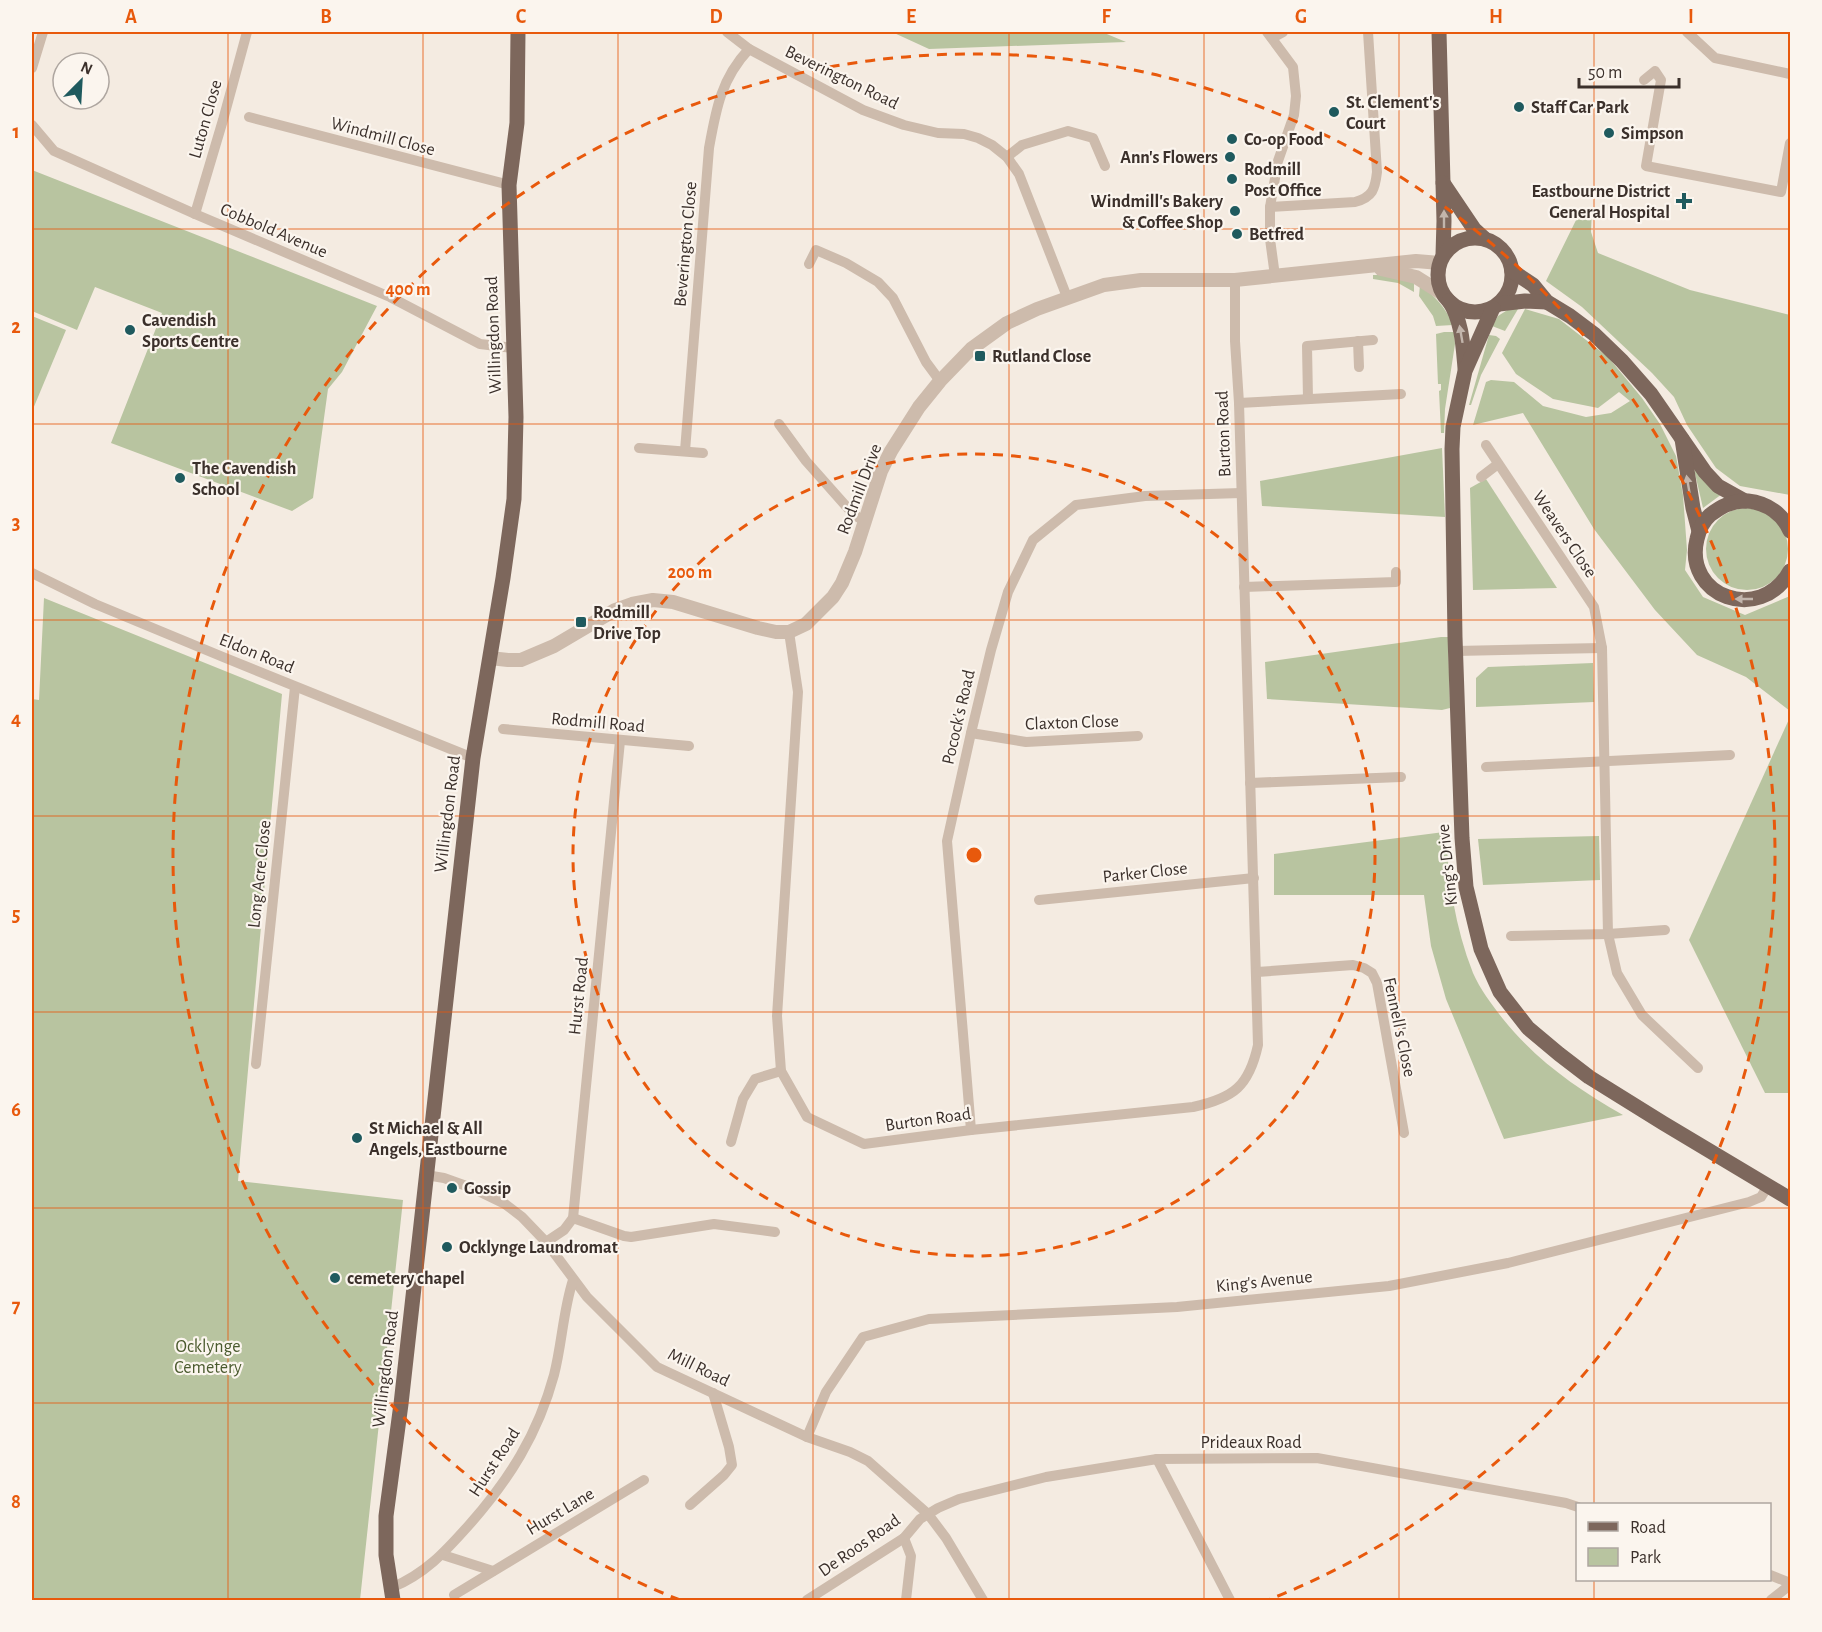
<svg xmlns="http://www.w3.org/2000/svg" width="1822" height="1632" font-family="'Alegreya Sans',sans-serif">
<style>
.green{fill:#b8c4a0}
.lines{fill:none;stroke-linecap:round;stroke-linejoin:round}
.minor{stroke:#cdbbac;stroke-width:10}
.tertiary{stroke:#cdbbac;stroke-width:14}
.primary{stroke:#7d675c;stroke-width:15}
.oneway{fill:#c2b5ac}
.grid{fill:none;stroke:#e8590c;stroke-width:1.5;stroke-opacity:0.55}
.ring{fill:none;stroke:#e8590c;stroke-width:3;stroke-dasharray:10 8}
.poi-dot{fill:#1f5a5e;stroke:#fbf5ee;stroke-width:2}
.labels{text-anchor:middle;stroke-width:4.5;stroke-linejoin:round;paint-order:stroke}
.street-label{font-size:18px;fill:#3b302b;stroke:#fbf5ee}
.poi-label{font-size:18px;font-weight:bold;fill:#3b302b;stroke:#fbf5ee;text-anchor:start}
.park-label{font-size:18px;fill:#4a5a2e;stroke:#fbf5ee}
.centre{fill:#e8590c;stroke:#fbf5ee;stroke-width:3}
.ring-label{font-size:18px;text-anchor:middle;font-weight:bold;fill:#e8590c;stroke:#fbf5ee;stroke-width:4.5;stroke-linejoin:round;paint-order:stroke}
.neatline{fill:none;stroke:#e8590c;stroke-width:2}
.grid-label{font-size:20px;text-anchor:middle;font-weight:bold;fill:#e8590c}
</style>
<rect width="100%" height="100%" fill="#f4ebe1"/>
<g class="green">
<polygon points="892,32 1102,32 1126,42 929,49"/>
<polygon points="32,170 377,306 342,372 328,389 313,498 292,511 111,443 162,313 95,287 77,330 32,311"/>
<polygon points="1592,209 1591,232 1598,253 1690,290 1790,315 1790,495 1740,486 1716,468 1687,425 1674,397 1652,373 1582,307 1546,281 1580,212"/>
<polygon points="1373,275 1383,275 1414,283 1414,292 1398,283 1373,279"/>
<path d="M 1420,285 C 1435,296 1446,308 1453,325 L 1436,326 L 1433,316 L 1419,296 Z"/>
<polygon points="1509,309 1518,309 1505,331 1492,326 1498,316"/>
<polygon points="1525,309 1559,319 1608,357 1642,398 1660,424 1676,456 1683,495 1687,550 1685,570 1703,597 1745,615 1790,596 1790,711 1746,677 1697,655 1655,610 1594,529 1523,413 1473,425 1486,382 1491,380 1514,382 1543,406 1586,417 1611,413 1630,401 1619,392 1598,408 1553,399 1516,374 1502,353"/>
<polygon points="32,316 66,330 33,409 32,409"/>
<polygon points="1444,332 1454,332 1455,344 1445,409 1444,433 1441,433 1439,391 1441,390 1441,384 1438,384 1436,334"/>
<polygon points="1489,335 1496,336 1500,339 1481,375 1471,405 1469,405"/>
<polygon points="1442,448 1445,517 1262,506 1260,481"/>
<polygon points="1693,465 1722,494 1703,508"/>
<polygon points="1486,479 1557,588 1473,590 1470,488"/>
<circle cx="1747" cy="549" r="41"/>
<polygon points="44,598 282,694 238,1181 403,1200 360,1600 32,1600 32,699 39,700"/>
<polygon points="1441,637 1448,637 1450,708 1442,710 1267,699 1265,662"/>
<polygon points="1593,663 1594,702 1476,707 1476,678 1488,667"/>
<polygon points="1790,717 1790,1093 1765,1093 1689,940"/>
<path d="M 1446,831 C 1448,880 1455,927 1473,973 C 1480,989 1492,1005 1503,1019 C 1537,1061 1576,1088 1623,1115 L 1504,1139 L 1446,999 L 1431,946 L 1424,895 L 1274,895 L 1274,854 L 1444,832 Z"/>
<polygon points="1599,836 1600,880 1483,885 1478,839"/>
</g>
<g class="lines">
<g class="minor">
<polyline points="727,32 749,49 863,110 904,125 938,133 964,134 978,138 992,145 1007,157 1019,174 1067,297"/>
<polyline points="1267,32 1293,67 1296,96 1294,115 1278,161 1270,207 1270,239 1275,276"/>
<polyline points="1687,32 1715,58 1790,74"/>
<polyline points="1272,38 1283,32"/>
<polyline points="32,68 43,32"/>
<polyline points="1644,80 1655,71 1661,80 1646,166 1781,192 1790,143"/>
<polyline points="249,117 509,185"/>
<polyline points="32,125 54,151 195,214 390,297 480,344 513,348"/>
<polyline points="1007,157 1022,145 1068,131 1093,138 1105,166"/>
<path d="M 1270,207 L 1355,202 C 1373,197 1375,189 1377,172 L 1368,32"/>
<polyline points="195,214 223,120 247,32"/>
<polyline points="809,264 816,250 846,263 878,282 893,298 926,362 940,381"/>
<polyline points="1358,341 1359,367"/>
<polyline points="1308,399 1307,346 1373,340"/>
<polyline points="1239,403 1401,394"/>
<polyline points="779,424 806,461 853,514 864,521"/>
<polyline points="1486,445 1594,607 1602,648 1608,934 1617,973 1642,1015 1698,1068"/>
<polyline points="639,448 703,453"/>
<path d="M 685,451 L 709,148 C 716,109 721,79 749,49"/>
<polyline points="1481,477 1498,464"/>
<polyline points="32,573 95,604 223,657 473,758"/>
<polyline points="1244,587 1396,582 1396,572"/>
<path d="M 789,632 L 798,692 L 777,1016 L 781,1071 L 807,1117 L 864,1144 L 971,1130 L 1193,1107 C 1234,1098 1249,1086 1258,1045 L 1239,403 L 1235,341 L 1235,280"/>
<polyline points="1456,651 1602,648"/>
<polyline points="503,729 689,746"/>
<polyline points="971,733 1026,742 1138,736"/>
<polyline points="1486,767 1730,755"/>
<polyline points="1250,783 1401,777"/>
<polyline points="1039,900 1254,878"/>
<polyline points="1511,936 1608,934 1665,930"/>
<polyline points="1257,972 1353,965 1364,968 1372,973 1377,983 1404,1133"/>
<polyline points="256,1064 295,687"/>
<polyline points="971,1130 947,841 971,733 991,650 1008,592 1033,540 1076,505 1145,496 1241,493"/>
<polyline points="731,1142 743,1099 755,1079 781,1071"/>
<polyline points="426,1175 444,1178 472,1188 505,1204 522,1217 546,1242 587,1297 657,1367 807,1437 850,1452 868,1461 928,1514 946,1538 983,1600"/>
<polyline points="573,1218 624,1236 631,1237 714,1224 775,1232"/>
<polyline points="546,1242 564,1230 573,1218 620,741"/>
<polyline points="807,1437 826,1392 863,1337 929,1319 1177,1307 1389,1286 1508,1263 1749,1202 1761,1197 1768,1186"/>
<polyline points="1157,1459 1230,1600"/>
<polyline points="690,1505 724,1475 732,1465 729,1447 713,1393"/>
<polyline points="904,1538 911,1556 906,1600"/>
<polyline points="443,1555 493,1571"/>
<polyline points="1770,1575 1790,1583"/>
<path d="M 391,1588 C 425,1574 445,1552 469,1525 C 509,1480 538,1434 554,1375 C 562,1344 563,1311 573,1280"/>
<polyline points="454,1595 644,1480"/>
<polyline points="807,1600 904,1538 920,1519 938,1508 959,1499 1046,1477 1157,1459 1317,1458 1566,1503 1578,1507"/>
<polyline points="1771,1600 1790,1585"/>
</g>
<g class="tertiary">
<polyline points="1381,269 1416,277 1443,294"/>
<polyline points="490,658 508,660 521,660 554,646 615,610 632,604 653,600 673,602 758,628 776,632 789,632 806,624 833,597 842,583 855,552 881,471 891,451 919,407 940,381 971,349 1007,323 1037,309 1104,285 1141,280 1235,280 1416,261 1440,263"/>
</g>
<g class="primary">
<polyline points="1439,32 1444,221 1443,255"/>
<polyline points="1443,183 1474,229 1485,239"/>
<circle cx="1475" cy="275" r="37"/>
<polyline points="1512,271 1533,285 1547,302 1570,316 1594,334 1622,361 1651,394 1705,472 1718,486 1745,501"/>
<path d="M 1449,301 C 1462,321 1463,345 1465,368"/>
<polyline points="1499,304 1525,301 1547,302"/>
<polyline points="1493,308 1465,371 1453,427 1452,449 1455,637 1462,838 1466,887 1481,949 1500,992 1528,1028 1559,1054 1589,1077 1663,1123 1790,1199"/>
<polyline points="1682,439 1693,508 1699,531"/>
<path d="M 1790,531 C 1783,514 1767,503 1748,501 C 1734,500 1721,506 1710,515 C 1703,521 1699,530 1697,539 C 1683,596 1760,625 1790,571"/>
<polyline points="393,1600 386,1555 386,1516 401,1404 473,758 503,578 514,499 516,417 509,185 517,123 518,32"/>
</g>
</g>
<defs><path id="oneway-solid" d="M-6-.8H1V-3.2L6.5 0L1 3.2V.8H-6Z" transform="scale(1.5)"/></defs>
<g class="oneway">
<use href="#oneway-solid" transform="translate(1444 219) rotate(-90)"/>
<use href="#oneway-solid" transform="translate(1461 334) rotate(-100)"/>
<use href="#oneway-solid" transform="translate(1688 484) rotate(-100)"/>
<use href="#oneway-solid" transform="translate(1744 599) rotate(-180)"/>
</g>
<path class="grid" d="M 228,32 L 228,1600M 423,32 L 423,1600M 618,32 L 618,1600M 813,32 L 813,1600M 1009,32 L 1009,1600M 1204,32 L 1204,1600M 1399,32 L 1399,1600M 1594,32 L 1594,1504M 32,229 L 1790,229M 32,424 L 1790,424M 32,620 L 1790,620M 32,816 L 1790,816M 32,1012 L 1790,1012M 32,1208 L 1790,1208M 32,1403 L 1790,1403M 1594,1580 L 1594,1600"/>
<g class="ring">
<circle cx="974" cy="855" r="401"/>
<path d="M680 1600A801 801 0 1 1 1268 1600"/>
</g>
<g class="poi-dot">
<circle cx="1519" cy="107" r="6"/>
<circle cx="1334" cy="112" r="6"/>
<circle cx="1609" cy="133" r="6"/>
<circle cx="1232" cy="139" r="6"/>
<circle cx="1230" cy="157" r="6"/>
<circle cx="1232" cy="179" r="6"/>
<path d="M1681 192h6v6h6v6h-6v6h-6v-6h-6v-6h6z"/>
<circle cx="1235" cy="211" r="6"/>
<circle cx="1237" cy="234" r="6"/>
<circle cx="130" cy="330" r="6"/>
<rect x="974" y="350" width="12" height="12" rx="3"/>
<circle cx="180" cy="478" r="6"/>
<rect x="575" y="616" width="12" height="12" rx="3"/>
<circle cx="357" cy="1138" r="6"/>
<circle cx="452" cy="1188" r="6"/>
<circle cx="447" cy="1247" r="6"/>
<circle cx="335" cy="1278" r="6"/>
</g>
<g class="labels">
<g class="street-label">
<text transform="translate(842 77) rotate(26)" y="6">Beverington Road</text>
<text transform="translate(205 119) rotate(-74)" y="6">Luton Close</text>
<text transform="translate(383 136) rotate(15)" y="6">Windmill Close</text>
<text transform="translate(274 230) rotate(23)" y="6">Cobbold Avenue</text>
<text transform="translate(685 244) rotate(-85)" y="6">Beverington Close</text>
<text transform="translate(493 335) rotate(-92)" y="6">Willingdon Road</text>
<text transform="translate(1223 434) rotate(-92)" y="6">Burton Road</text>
<text transform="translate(859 489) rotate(-69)" y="6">Rodmill Drive</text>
<text transform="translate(1565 534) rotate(56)" y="6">Weavers Close</text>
<text transform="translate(257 653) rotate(22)" y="6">Eldon Road</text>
<text transform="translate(958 717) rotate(-77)" y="6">Pocock's Road</text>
<text transform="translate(598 722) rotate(5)" y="6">Rodmill Road</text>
<text transform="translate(1072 722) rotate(-2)" y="6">Claxton Close</text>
<text transform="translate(447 814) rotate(-83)" y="6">Willingdon Road</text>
<text transform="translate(1447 865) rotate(-96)" y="6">King's Drive</text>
<text transform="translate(1145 872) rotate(-6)" y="6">Parker Close</text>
<text transform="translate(259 874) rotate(-84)" y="6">Long Acre Close</text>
<text transform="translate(578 996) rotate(-84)" y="6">Hurst Road</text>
<text transform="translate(1400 1027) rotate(78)" y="6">Fennell's Close</text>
<text transform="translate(928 1119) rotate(-8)" y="6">Burton Road</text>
<text transform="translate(1264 1281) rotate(-6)" y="6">King's Avenue</text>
<text transform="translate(699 1367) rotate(26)" y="6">Mill Road</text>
<text transform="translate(385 1369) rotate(-83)" y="6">Willingdon Road</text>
<text x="1251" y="1448">Prideaux Road</text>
<text transform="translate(494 1462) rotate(-57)" y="6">Hurst Road</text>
<text transform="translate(560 1511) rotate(-31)" y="6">Hurst Lane</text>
<text transform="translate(859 1545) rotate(-35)" y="6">De Roos Road</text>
</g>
<g class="poi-label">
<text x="1346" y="108">St. Clement's<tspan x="1346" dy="21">Court</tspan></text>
<text x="1531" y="113">Staff Car Park</text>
<text x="1621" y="139">Simpson</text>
<text x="1244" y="145">Co-op Food</text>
<text x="1218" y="163" text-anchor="end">Ann's Flowers</text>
<text x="1244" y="175">Rodmill<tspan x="1244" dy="21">Post Office</tspan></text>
<text x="1670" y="197" text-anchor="end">Eastbourne District<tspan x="1670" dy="21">General Hospital</tspan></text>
<text x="1223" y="207" text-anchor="end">Windmill's Bakery<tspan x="1223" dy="21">&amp; Coffee Shop</tspan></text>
<text x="1249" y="240">Betfred</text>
<text x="142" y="326">Cavendish<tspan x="142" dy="21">Sports Centre</tspan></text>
<text x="992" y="362">Rutland Close</text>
<text x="192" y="474">The Cavendish<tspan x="192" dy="21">School</tspan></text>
<text x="593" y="618">Rodmill<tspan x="593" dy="21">Drive Top</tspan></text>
<text x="369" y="1134">St Michael &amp; All<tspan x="369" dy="21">Angels, Eastbourne</tspan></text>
<text x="464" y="1194">Gossip</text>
<text x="459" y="1253">Ocklynge Laundromat</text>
<text x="347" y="1284">cemetery chapel</text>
</g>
<g class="park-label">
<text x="208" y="1352">Ocklynge<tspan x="208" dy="21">Cemetery</tspan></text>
</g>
</g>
<circle cx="974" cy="855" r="9" class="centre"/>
<g class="ring-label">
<text x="408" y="295">400 m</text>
<text x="690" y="578">200 m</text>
</g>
<rect width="1822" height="1632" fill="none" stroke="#fbf5ee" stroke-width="66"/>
<rect x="1576" y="1503" width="195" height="78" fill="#fbf5ee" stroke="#aea6a0" stroke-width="1.5"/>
<rect x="1588" y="1522" width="30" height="9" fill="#7d675c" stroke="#aea6a0" stroke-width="1.5"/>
<text x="1630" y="1533" font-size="18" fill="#3b302b">Road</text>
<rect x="1588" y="1548" width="30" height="18" fill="#b8c4a0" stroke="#aea6a0" stroke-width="1.5"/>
<text x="1630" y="1563" font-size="18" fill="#3b302b">Park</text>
<g transform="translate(81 81) rotate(24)"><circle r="28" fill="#fbf5ee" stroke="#aea6a0" stroke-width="1.5"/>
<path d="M0-4.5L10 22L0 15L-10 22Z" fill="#1f5a5e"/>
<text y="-9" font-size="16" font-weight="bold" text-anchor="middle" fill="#3b302b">N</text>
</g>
<path d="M1579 78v9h100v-9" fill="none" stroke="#3b302b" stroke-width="3"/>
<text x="1588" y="78" font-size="18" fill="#3b302b" stroke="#fbf5ee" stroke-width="4.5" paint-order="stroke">50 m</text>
<rect x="33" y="33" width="1756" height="1566" class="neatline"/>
<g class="grid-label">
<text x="131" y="23">A</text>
<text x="326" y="23">B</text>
<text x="521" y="23">C</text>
<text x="716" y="23">D</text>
<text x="911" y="23">E</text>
<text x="1106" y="23">F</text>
<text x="1301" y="23">G</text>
<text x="1496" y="23">H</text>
<text x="1691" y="23">I</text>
<text x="16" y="138">1</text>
<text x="16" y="333">2</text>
<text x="16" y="529">3</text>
<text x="16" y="725">4</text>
<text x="16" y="921">5</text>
<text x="16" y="1116">6</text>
<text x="16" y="1312">7</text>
<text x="16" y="1508">8</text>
</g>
</svg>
